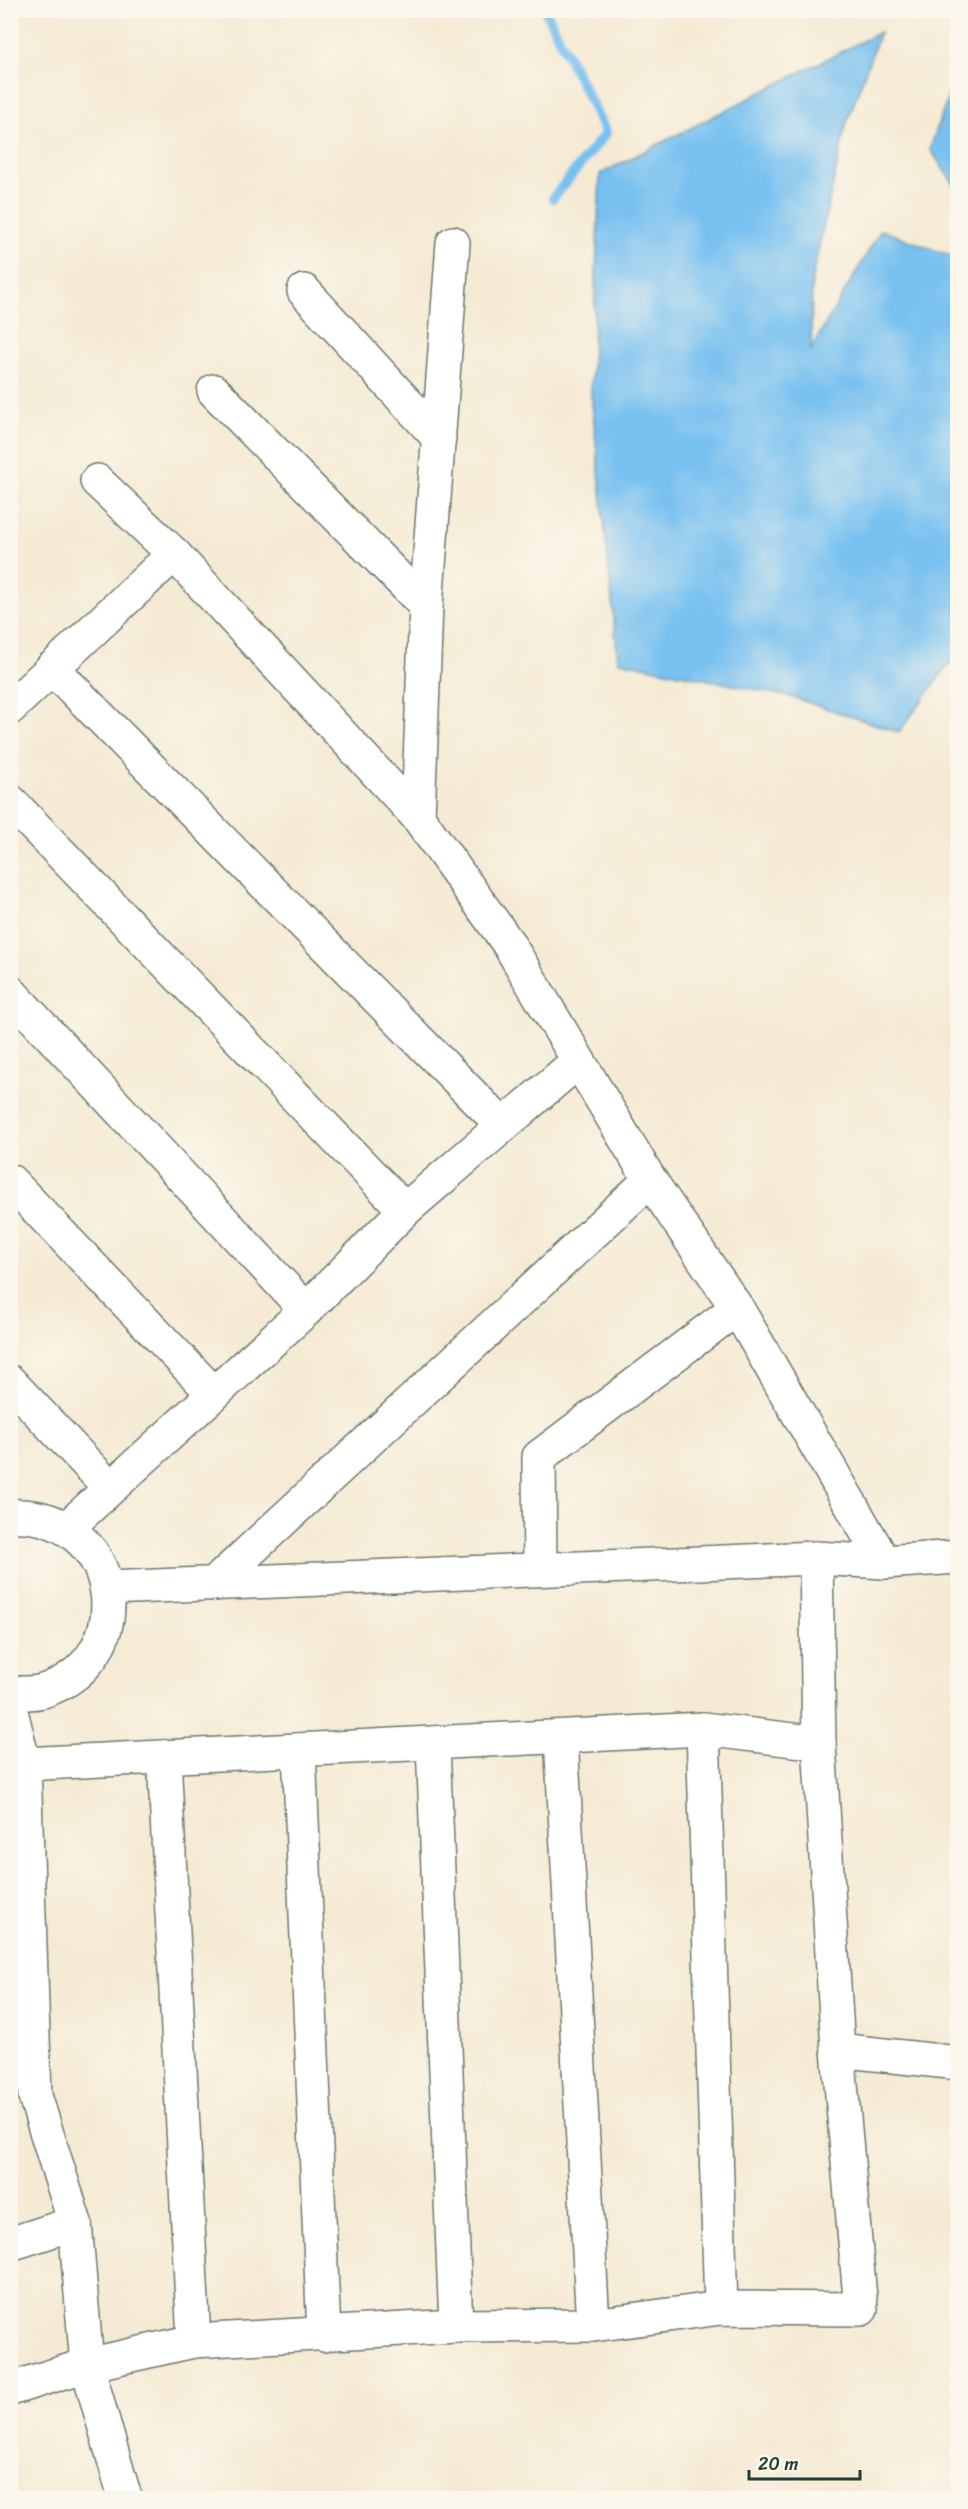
<svg xmlns="http://www.w3.org/2000/svg" width="968" height="2509" font-family="Sriracha,sans-serif">
<style>
.water{fill:#77c0f0;stroke:#4b7e92;stroke-width:1.5}
.lines{fill:none;stroke-linecap:round;stroke-linejoin:round}
.stream{stroke:#77c0f0;stroke-width:10}
.minor-casing{stroke:#6a7a6c;stroke-width:36}
.minor{stroke:#fff;stroke-width:33}
</style>
<rect width="100%" height="100%" fill="#fbf7ec"/>
<filter id="ink" filterUnits="userSpaceOnUse"><feTurbulence type="fractalNoise" baseFrequency=".0167" numOctaves="2"/><feDisplacementMap in="SourceGraphic" scale="12" xChannelSelector="R" yChannelSelector="G"/><feConvolveMatrix kernelMatrix="1 2 1 2 8 2 1 2 1" color-interpolation-filters="sRGB"/></filter>
<filter id="wash" filterUnits="userSpaceOnUse"><feTurbulence type="fractalNoise" baseFrequency=".008" numOctaves="4" result="noise"/><feDisplacementMap in="SourceGraphic" scale="24" xChannelSelector="R" yChannelSelector="G"/><feGaussianBlur stdDeviation="1.35" result="paint"/><feColorMatrix in="noise" values="0 0 0 0 0 0 0 0 0 0 0 0 0 0 0 0 0 1.4 0 .05"/><feComposite in="paint" operator="in"/></filter>
<g filter="url(#wash)">
<rect width="100%" height="100%" fill="#f5ead4"/>
<g class="water">
<polygon points="880,32 846,125 812,278 811,349 881,230 957,258 957,653 899,732 791,697 618,661 591,393 600,174"/>
<polygon points="957,72 957,189 930,149"/>
</g>
<g class="lines">
<polyline class="stream" points="545,10 606,133 553,198"/>
</g>
</g>
<g filter="url(#ink)">
<g class="lines">
<g class="minor-casing">
<g id="minor">
<polyline points="304,291 439,438"/>
<polyline points="214,391 426,606"/>
<polyline points="97,481 174,554 418,817 508,943 650,1180 737,1308 884,1562"/>
<polyline points="52,668 502,1125"/>
<polyline points="10,708 174,554"/>
<polyline points="10,801 405,1210"/>
<polyline points="418,817 426,606 453,243"/>
<polyline points="10,992 306,1310"/>
<polyline points="10,1181 214,1394"/>
<polyline points="10,1382 110,1488"/>
<path d="M 10,1516 C 120,1510 146,1657 43,1691 C 33,1694 21,1693 10,1693"/>
<polyline points="68,1527 306,1310 405,1210 577,1062"/>
<polyline points="540,1569 539,1457 737,1308"/>
<polyline points="214,1584 650,1180"/>
<polyline points="108,1588 816,1558 884,1562 958,1557"/>
<polyline points="10,1707 24,1764 35,2096 75,2223 87,2365 125,2498"/>
<polyline points="703,1729 721,2308"/>
<polyline points="561,1737 593,2325"/>
<polyline points="433,1743 456,2326"/>
<polyline points="299,1750 324,2335"/>
<polyline points="164,1757 194,2341"/>
<polyline points="10,1769 24,1764 703,1729 819,1743"/>
<polyline points="838,2050 958,2063"/>
<polyline points="10,2244 75,2223"/>
<polyline points="10,2389 87,2365 194,2341 456,2326 593,2325 721,2308 861,2309 838,2050 819,1743 816,1558"/>
</g>
</g>
<use href="#minor" class="minor"/>
</g>
</g>
<rect width="968" height="2509" fill="none" stroke="#fbf7ec" stroke-width="36"/>
<path d="M749 2470v9h111v-9" fill="none" stroke="#1f3d34" stroke-width="3"/>
<text x="758" y="2470" font-size="18" fill="#1f3d34" stroke="#fbf7ec" stroke-width="4.5" paint-order="stroke">20 m</text>
</svg>
